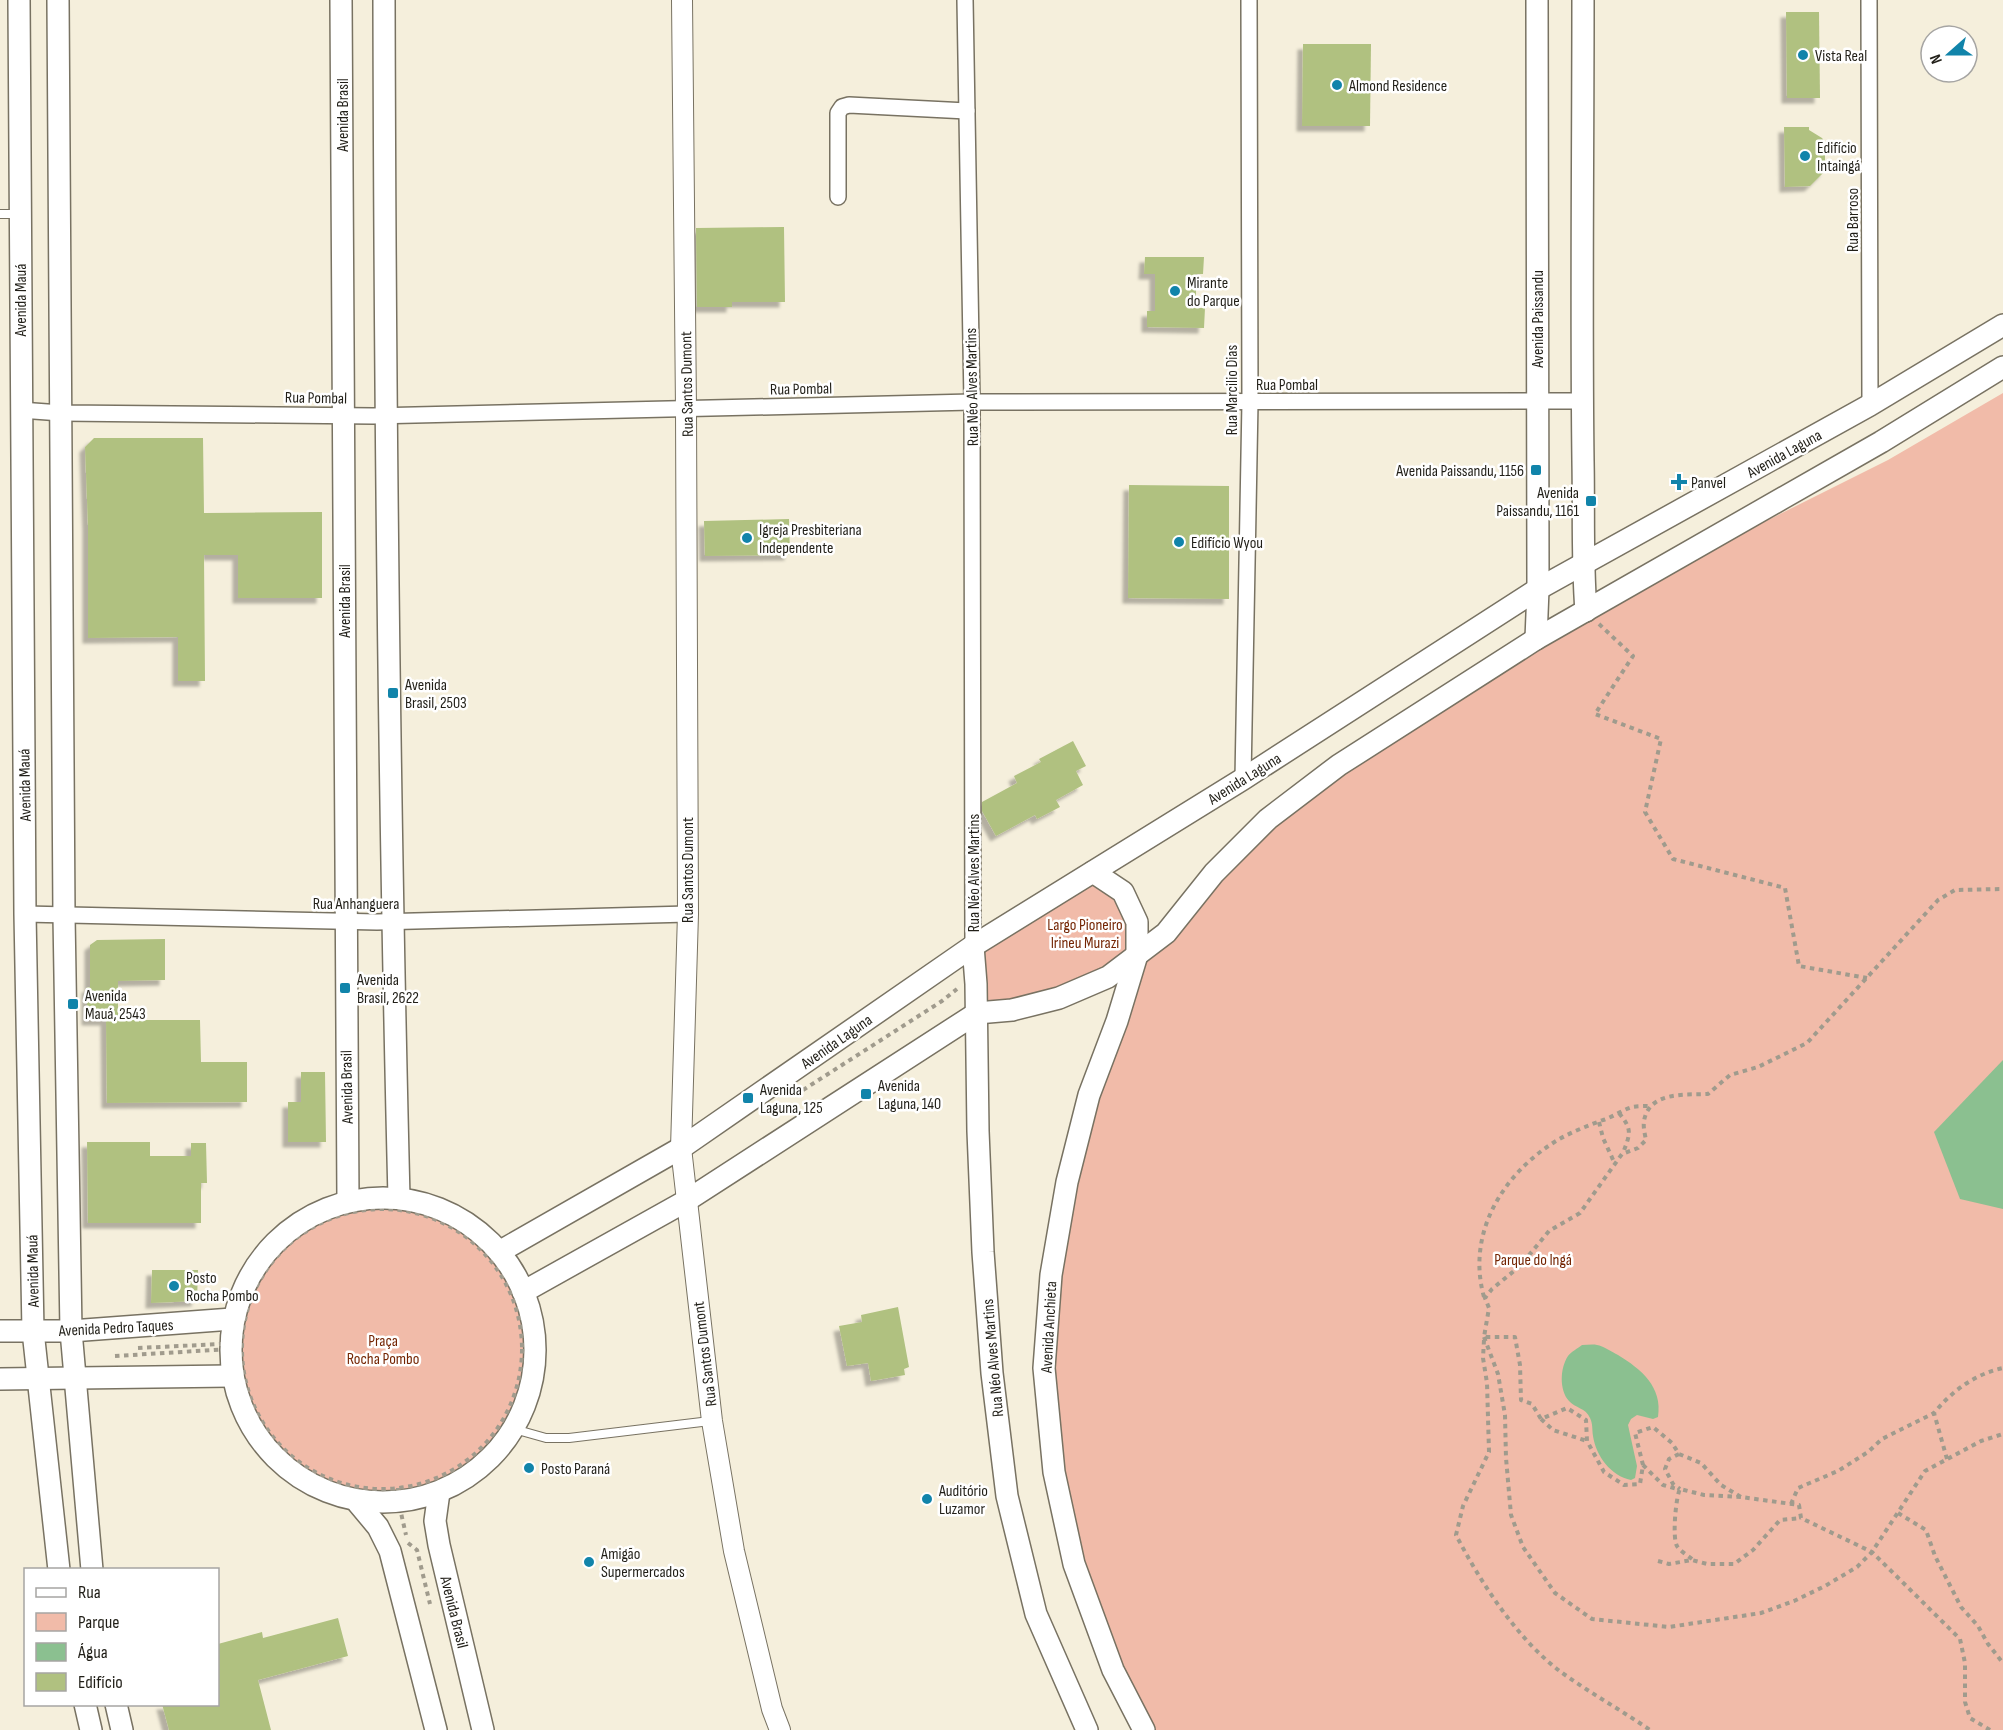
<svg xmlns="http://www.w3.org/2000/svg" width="2003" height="1730" font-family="'Sofia Sans Condensed',sans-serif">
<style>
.green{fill:#f1bba9}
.water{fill:#8bc090}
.building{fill:#b0c180;filter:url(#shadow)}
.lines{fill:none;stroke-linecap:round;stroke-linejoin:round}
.service-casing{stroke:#787262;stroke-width:10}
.minor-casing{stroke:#787262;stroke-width:18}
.tertiary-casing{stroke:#787262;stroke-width:22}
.secondary-casing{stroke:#787262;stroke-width:24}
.path{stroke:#a09b8d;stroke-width:4;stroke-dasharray:4.5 4.5;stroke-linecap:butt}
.service{stroke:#fff;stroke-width:8}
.minor{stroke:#fff;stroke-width:15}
.tertiary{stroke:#fff;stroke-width:20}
.secondary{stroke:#fff;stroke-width:21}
.poi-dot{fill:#1184aa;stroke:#fff;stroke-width:2}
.labels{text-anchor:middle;stroke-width:5;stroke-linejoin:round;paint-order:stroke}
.poi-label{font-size:16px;fill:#211f18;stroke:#fff;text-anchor:start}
.street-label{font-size:16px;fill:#211f18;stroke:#fff}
.park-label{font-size:16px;fill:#742503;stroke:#fff}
</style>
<defs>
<filter id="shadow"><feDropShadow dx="-5.5" dy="5.5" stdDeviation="1.5" flood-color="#0004"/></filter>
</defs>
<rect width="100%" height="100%" fill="#f5efdc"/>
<g class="green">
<polygon points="2003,393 2003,1730 1144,1730 1113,1670 1054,1472 1051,1275 1137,956 1108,977 977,1013 973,946 1093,872 1123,892 1137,954 1268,819 1586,611 1888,460"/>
<circle cx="383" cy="1350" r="152"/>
</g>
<g class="water">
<polygon points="2003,1060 2003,1209 1960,1199 1934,1132"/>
<path d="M 1582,1345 C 1587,1345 1593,1344 1597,1345 C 1603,1346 1612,1352 1618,1355 C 1641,1369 1663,1387 1658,1417 L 1653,1419 L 1637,1415 L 1631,1419 L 1628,1425 L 1637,1466 L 1635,1478 L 1631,1480 C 1611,1476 1596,1456 1593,1436 C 1592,1430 1593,1424 1590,1418 C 1586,1408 1575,1408 1569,1401 C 1559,1390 1560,1368 1568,1356 C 1571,1352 1578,1348 1582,1345 Z"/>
</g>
<g class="building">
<polygon points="1786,12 1819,12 1820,98 1787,98"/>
<polygon points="1303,44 1371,44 1370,126 1302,126"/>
<polygon points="1784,127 1809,127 1809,130 1822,138 1825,142 1825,171 1810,186 1785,187"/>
<polygon points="784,227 785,302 732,302 732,307 697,307 696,228"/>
<polygon points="1145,257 1204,257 1203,274 1196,274 1196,308 1205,308 1204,328 1147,327 1147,311 1155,311 1155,274 1144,274"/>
<polygon points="94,438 203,438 204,513 322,512 322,598 238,598 238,555 204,555 205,681 178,681 178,637 88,638 88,525 85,447"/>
<polygon points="1129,485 1229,486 1229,599 1128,598"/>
<polygon points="789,519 790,555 705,556 704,521"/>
<polygon points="1073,741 1086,766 1076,771 1083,785 1056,800 1060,807 1037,819 1035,815 996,836 982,811 982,802 1017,783 1014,776 1041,762 1039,759"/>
<polygon points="165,939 165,980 118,981 118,1020 87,1020 87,987 90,987 90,945 97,940"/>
<polygon points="106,1020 200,1020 201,1062 247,1062 247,1102 107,1103"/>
<polygon points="301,1072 325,1072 326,1142 288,1142 288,1102 301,1102"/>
<polygon points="87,1142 150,1142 150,1156 191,1156 191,1143 206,1143 207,1183 201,1183 201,1223 88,1223"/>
<polygon points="152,1270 198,1270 197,1301 151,1303"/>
<polygon points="898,1307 909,1367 904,1369 905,1375 871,1381 868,1363 847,1366 839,1326 862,1322 861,1315"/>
<polygon points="338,1618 348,1656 258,1680 271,1730 169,1730 162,1704 218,1704 218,1644 262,1632 263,1638"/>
</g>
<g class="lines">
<g class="service-casing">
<g id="service">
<polyline points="0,214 18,214"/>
<polyline points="514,1429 546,1438 569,1438 710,1421"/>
</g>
</g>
<g class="minor-casing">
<g id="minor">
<polyline points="965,0 972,402 973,946"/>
<polyline points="1869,0 1870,405"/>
<polyline points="838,197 838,113 842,107 849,105 967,111"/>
<polyline points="20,410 61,413 373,416 972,402 1582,401"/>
<polyline points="1243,779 1250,402 1249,0"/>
<polyline points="25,914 377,922 688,914"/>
</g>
</g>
<g class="tertiary-casing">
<polyline id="tertiary" points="682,0 686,409 688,914 681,1148 712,1421 734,1551 772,1709 780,1730"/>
</g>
<g class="secondary-casing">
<g id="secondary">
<polyline points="19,0 25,914 33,1331 59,1570"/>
<polyline points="58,0 64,916 71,1331 92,1570"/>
<polyline points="341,0 348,1201"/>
<path d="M 384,0 C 385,399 389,799 399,1198"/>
<path d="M 1583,0 C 1583,153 1581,307 1583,461 C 1584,511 1582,561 1586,611"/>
<polyline points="1536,639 1538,589 1537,0"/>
<polyline points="1093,872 1123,892 1137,922 1137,955 1117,1021 1089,1095 1067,1182 1051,1275 1044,1368 1054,1472 1074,1564 1113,1670 1144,1730"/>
<polyline points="973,946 976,984 978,1131 983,1252 992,1373 1007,1496 1036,1614 1087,1730"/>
<circle cx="383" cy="1350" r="152"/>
<polyline points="499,1252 681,1148 973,946 1243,779 1538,589 1870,405 2003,325"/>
<polyline points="523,1292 686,1201 977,1013 1012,1010 1059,998 1108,977 1166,933 1214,873 1268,819 1339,765 1536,639 1881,442 2003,367"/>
<polyline points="0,1331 71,1331 232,1319"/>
<polyline points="0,1379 231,1376"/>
<polyline points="439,1492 435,1521 439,1545 483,1730"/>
<polyline points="358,1503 378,1527 390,1551 436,1730"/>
<polyline points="85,1704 91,1730"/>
<polyline points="116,1704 122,1730"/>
</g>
</g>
<g class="path">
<polyline points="1599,624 1633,656 1595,714 1661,739 1645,812 1673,859 1785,888 1799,966 1867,978"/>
<polyline points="803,1090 942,1001 957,989"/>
<path d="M 1619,1113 C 1633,1130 1630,1134 1623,1153"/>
<polyline points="1599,1122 1603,1138 1615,1164"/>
<circle cx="382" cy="1349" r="140"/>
<path d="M 1484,1297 C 1466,1233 1503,1174 1556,1141 C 1571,1132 1587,1126 1603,1120 C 1613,1117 1622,1110 1632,1107 C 1638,1106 1645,1106 1651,1106"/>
<polyline points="1484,1337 1498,1374 1505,1415 1506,1458 1511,1515 1523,1547 1555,1593 1592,1619 1669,1627 1761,1613 1794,1601 1825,1586 1857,1567 1872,1552 1925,1471 1981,1441 2003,1434"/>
<path d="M 1484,1340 L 1483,1358 L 1487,1383 L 1489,1452 L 1463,1506 L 1456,1535 C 1481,1583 1517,1639 1561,1672 C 1590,1693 1621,1710 1650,1730"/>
<polyline points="138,1348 242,1343"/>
<polyline points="115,1356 230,1349 242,1356"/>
<polyline points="1541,1419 1553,1430 1587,1441"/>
<polyline points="1679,1454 1669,1459 1665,1469 1673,1484 1680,1489"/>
<path d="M 1947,1459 L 1934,1413 C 1952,1391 1975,1374 2003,1368"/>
<polyline points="1643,1465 1663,1485 1677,1489"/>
<polyline points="398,1488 399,1504 406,1535"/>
<polyline points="1791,1504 1798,1488 1838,1471 1868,1452 1882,1439 1934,1413"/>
<polyline points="1898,1513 1926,1530 1935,1556 1961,1607 1978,1626 1988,1644 2003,1663"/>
<polyline points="408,1543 417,1550 430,1604"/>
<path d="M 1692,1559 C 1687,1555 1680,1551 1677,1546 C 1672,1538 1676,1496 1680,1489 L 1704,1495 L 1741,1497"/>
<polyline points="1658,1561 1669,1564 1692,1560 1707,1564 1734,1564 1753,1550 1780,1520 1801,1518"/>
<path d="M 1990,1730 L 1970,1718 L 1965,1702 L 1965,1663 L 1960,1639 L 1872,1552 L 1801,1518 L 1799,1505 L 1741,1497 L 1721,1485 L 1701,1463 L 1679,1454 L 1672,1443 L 1653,1427 L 1635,1433 L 1643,1465 L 1640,1484 L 1624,1485 L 1604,1472 L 1587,1441 L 1586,1420 L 1567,1408 L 1541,1419 L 1532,1404 L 1521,1400 L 1520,1365 L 1515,1337 L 1484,1337 L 1489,1308 L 1485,1298 L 1492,1289 L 1520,1266 L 1549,1231 L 1580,1213 L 1622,1154 L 1638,1148 L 1646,1140 C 1645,1135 1643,1127 1644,1121 C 1649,1091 1686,1095 1708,1094 L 1730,1075 L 1758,1067 L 1807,1043 L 1938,900 L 1955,890 L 2003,889"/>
</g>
<use href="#service" class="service"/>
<use href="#minor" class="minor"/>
<use href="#tertiary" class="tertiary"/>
<use href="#secondary" class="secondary"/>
</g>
<g class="poi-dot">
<circle cx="1803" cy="55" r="6"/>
<circle cx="1337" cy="85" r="6"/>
<circle cx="1805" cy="156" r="6"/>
<circle cx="1175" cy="291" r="6"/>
<rect x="1530" y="464" width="12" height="12" rx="3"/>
<path d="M1676 473h6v6h6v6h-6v6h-6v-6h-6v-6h6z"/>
<rect x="1585" y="495" width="12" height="12" rx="3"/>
<circle cx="747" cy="538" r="6"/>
<circle cx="1179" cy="542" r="6"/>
<rect x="387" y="687" width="12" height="12" rx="3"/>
<rect x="339" y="982" width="12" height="12" rx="3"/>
<rect x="67" y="998" width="12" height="12" rx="3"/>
<rect x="860" y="1088" width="12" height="12" rx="3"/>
<rect x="742" y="1092" width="12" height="12" rx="3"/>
<circle cx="174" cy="1286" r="6"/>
<circle cx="529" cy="1468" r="6"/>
<circle cx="927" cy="1499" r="6"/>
<circle cx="589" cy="1562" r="6"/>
</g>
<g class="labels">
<g class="poi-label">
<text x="1815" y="61">Vista Real</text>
<text x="1349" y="91">Almond Residence</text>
<text x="1817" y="153">Edifício<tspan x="1817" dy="18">Intaingá</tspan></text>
<text x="1187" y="288">Mirante<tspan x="1187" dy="18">do Parque</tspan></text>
<text x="1524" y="476" text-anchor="end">Avenida Paissandu, 1156</text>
<text x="1691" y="488">Panvel</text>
<text x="1579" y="498" text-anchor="end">Avenida<tspan x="1579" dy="18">Paissandu, 1161</tspan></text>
<text x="759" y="535">Igreja Presbiteriana<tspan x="759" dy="18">Independente</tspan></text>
<text x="1191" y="548">Edifício Wyou</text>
<text x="405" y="690">Avenida<tspan x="405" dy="18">Brasil, 2503</tspan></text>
<text x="357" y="985">Avenida<tspan x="357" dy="18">Brasil, 2622</tspan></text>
<text x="85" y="1001">Avenida<tspan x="85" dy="18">Mauá, 2543</tspan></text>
<text x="878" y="1091">Avenida<tspan x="878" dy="18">Laguna, 140</tspan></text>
<text x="760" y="1095">Avenida<tspan x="760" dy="18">Laguna, 125</tspan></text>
<text x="186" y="1283">Posto<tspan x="186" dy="18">Rocha Pombo</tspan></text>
<text x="541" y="1474">Posto Paraná</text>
<text x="939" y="1496">Auditório<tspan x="939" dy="18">Luzamor</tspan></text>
<text x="601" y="1559">Amigão<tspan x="601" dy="18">Supermercados</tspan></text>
</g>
<g class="street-label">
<text transform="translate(342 115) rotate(-90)" y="6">Avenida Brasil</text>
<text transform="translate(1852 220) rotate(-90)" y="6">Rua Barroso</text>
<text transform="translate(20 300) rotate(-90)" y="6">Avenida Mauá</text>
<text transform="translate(1537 319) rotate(-90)" y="6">Avenida Paissandu</text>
<text transform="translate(686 384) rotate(-91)" y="6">Rua Santos Dumont</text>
<text x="1287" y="390">Rua Pombal</text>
<text transform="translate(971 387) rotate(-91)" y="6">Rua Néo Alves Martins</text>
<text transform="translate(801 388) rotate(-1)" y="6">Rua Pombal</text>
<text transform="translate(1231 390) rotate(-90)" y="6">Rua Marcilio Dias</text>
<text transform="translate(316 397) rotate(1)" y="6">Rua Pombal</text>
<text transform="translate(1784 453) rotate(-29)" y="6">Avenida Laguna</text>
<text transform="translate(344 601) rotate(-90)" y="6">Avenida Brasil</text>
<text transform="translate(1244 778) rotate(-32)" y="6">Avenida Laguna</text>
<text transform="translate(24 785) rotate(-91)" y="6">Avenida Mauá</text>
<text transform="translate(687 870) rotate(-90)" y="6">Rua Santos Dumont</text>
<text transform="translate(973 873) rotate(-90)" y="6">Rua Néo Alves Martins</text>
<text x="356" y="909">Rua Anhanguera</text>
<text transform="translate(836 1041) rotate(-35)" y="6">Avenida Laguna</text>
<text transform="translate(346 1087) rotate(-91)" y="6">Avenida Brasil</text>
<text transform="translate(32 1271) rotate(-91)" y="6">Avenida Mauá</text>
<text transform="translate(116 1327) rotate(-3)" y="6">Avenida Pedro Taques</text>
<text transform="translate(1048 1327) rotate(-87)" y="6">Avenida Anchieta</text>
<text transform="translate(704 1354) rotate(-97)" y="6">Rua Santos Dumont</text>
<text transform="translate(992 1358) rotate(-95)" y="6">Rua Néo Alves Martins</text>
<text transform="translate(455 1612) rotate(76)" y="6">Avenida Brasil</text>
</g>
<g class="park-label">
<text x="1085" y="930">Largo Pioneiro<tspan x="1085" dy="18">Irineu Murazi</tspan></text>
<text x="1533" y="1265">Parque do Ingá</text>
<text x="383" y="1346">Praça<tspan x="383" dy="18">Rocha Pombo</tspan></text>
</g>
</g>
<rect x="24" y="1568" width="195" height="138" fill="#ffffff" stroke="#a6a5a3" stroke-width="1.5"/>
<rect x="36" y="1588" width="30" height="9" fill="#ffffff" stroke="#a6a5a3" stroke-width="1.5"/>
<text x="78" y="1598" font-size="18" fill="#211f18">Rua</text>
<rect x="36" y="1613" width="30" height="18" fill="#f1bba9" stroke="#a6a5a3" stroke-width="1.5"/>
<text x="78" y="1628" font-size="18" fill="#211f18">Parque</text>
<rect x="36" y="1643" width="30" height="18" fill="#8bc090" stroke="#a6a5a3" stroke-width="1.5"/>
<text x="78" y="1658" font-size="18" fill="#211f18">Água</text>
<rect x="36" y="1673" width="30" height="18" fill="#b0c180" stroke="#a6a5a3" stroke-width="1.5"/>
<text x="78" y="1688" font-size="18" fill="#211f18">Edifício</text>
<g transform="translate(1949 54) rotate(249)"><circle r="28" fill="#ffffff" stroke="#a6a5a3" stroke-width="1.5"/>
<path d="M0-4.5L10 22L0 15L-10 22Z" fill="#1184aa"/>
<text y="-9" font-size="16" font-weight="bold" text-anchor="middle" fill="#211f18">N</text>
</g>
</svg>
